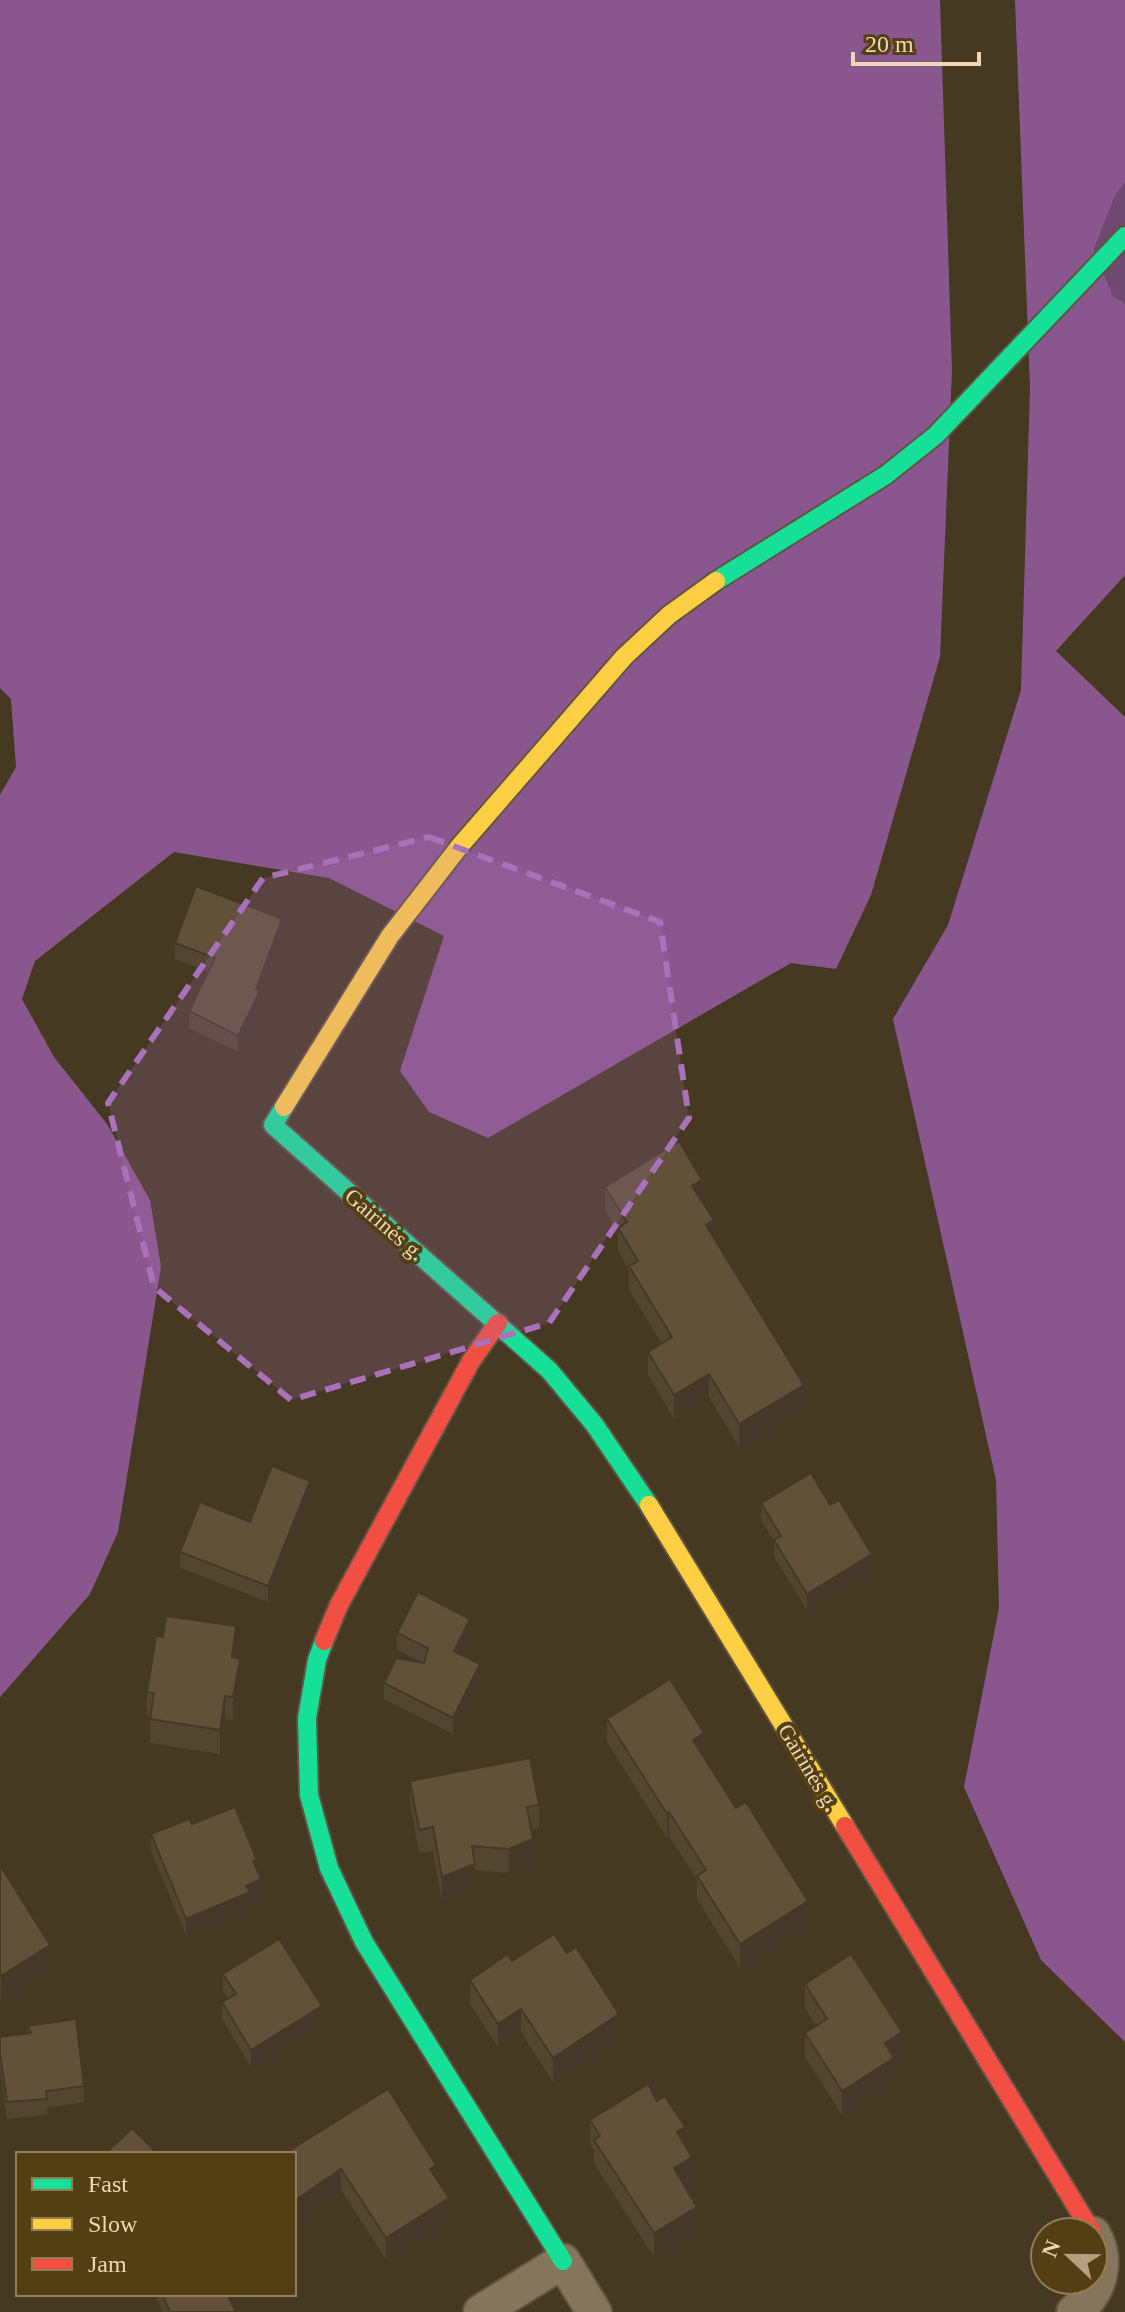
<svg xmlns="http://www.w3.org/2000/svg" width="1125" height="2312" font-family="'Times New Roman',serif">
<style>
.green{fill:#6f4971}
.forest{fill:#89578e}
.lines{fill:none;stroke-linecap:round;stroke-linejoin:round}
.street-casing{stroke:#615542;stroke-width:38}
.fast-casing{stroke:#615542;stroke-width:22}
.slow-casing{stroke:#615542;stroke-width:22}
.jam-casing{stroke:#615542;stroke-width:22}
.street{stroke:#85765b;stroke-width:34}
.fast{stroke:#16e098;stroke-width:18}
.slow{stroke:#ffcf43;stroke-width:18}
.jam{stroke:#f24e42;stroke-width:18}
.wall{fill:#534631}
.shaded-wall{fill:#443928}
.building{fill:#615139;stroke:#443928;stroke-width:2}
.marked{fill:#a971ba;fill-opacity:0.2;stroke:#a971ba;stroke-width:6;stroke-dasharray:16 10;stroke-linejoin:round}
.labels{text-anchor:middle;stroke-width:8;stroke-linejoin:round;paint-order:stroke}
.street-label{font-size:22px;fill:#eed8b3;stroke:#543e13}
</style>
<rect width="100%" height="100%" fill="#453922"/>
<polygon class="green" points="1125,183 1125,303 1113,296 1094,249 1116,194"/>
<g class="forest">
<polygon points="0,0 940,0 952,371 940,657 871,895 836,969 791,963 488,1138 429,1112 400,1071 444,936 329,878 174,852 35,961 22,999 54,1057 107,1124 150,1200 161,1267 118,1532 90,1594 0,1697 0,795 16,767 11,699 0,688"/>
<polygon points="1015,0 1125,0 1125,183 1116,194 1094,249 1113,296 1125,303 1125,575 1056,651 1125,717 1125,2042 1041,1960 964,1787 999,1608 996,1480 893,1019 948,925 1021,690 1030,387"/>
</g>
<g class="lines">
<g class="street-casing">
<g id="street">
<polyline points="481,2312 563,2261 594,2312"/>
<path d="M 1074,2312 C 1100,2294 1109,2261 1093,2234"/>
</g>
</g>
<g class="fast-casing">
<g id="fast">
<polyline points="716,581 886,475 936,435 1125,236"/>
<polyline points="284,1107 273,1125 549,1370 594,1424 649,1505"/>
<polyline points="324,1641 317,1660 307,1718 309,1795 329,1868 364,1942 563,2261"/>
</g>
</g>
<g class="slow-casing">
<g id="slow">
<polyline points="284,1107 390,936 459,847 624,657 669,615 716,581"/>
<polyline points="649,1505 845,1826"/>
</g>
</g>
<g class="jam-casing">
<g id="jam">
<polyline points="324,1641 339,1605 471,1361 498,1323"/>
<polyline points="845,1826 1092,2232"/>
</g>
</g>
<use href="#street" class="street"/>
<use href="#fast" class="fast"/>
<use href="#slow" class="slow"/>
<use href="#jam" class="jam"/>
</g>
<g class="wall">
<polygon points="282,935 260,995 260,1008 238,1052 189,1028 189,1011 208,972 175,959 175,943"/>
<polygon points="605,1187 702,1202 714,1238 804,1409 739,1447 709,1397 674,1419 648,1375 648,1352 661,1343 629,1290 629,1270 618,1251 618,1231 605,1211"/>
<polygon points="310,1498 268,1602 180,1568 180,1552"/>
<polygon points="761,1503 830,1505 872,1570 807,1610 774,1557 774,1541 761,1520"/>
<polygon points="397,1633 470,1636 461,1654 480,1681 453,1734 384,1699 384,1683 424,1663 397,1650"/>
<polygon points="236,1650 235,1658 240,1683 233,1720 225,1719 220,1754 150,1743 150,1716 147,1716 147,1692"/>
<polygon points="607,1719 704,1757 808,1925 740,1968 697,1899 697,1880 669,1836 667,1838 607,1742"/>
<polygon points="410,1781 539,1805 539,1828 531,1830 533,1863 509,1873 475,1870 475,1888 442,1901 433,1851 419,1853 410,1804"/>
<polygon points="192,1824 257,1869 261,1896 250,1900 250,1909 186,1935 151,1851 151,1834"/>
<polygon points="0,1865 50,1969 1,2000 0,1998"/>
<polygon points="567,1953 619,2038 553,2082 521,2032 498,2047 470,2004 470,1980 512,1961"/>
<polygon points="223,1974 322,2023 251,2067 222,2019 222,2002 228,1999 223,1991"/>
<polygon points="805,1984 902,2056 894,2061 894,2082 842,2115 805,2057 805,2033 816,2026 805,2008"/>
<polygon points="27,2026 84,2086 84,2102 47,2108 47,2115 7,2119 0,2071 0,2037 27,2033"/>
<polygon points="590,2120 685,2145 692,2181 684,2186 697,2230 654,2257 594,2164 594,2150 590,2143"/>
<polygon points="294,2154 436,2178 449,2219 386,2259 341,2190 294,2222"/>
<polygon points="156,2294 235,2294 235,2305 233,2306 236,2312 163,2312 156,2298"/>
</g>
<g class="shaded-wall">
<polygon points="282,919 282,935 260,995 260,1008 238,1052 238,1036"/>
<polygon points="702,1180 702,1203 692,1186"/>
<polygon points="714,1220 714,1244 706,1225"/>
<polygon points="709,1374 709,1397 674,1419 674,1395"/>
<polygon points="804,1385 804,1409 739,1447 739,1424"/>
<polygon points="310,1481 310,1498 268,1602 268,1586"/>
<polygon points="872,1554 872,1570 807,1610 807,1594"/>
<polygon points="470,1619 470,1636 454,1668 454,1651"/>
<polygon points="236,1626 236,1650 232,1681 232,1657"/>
<polygon points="240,1659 240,1683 233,1720 233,1697"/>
<polygon points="480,1664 480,1681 453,1734 453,1718"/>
<polygon points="225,1696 225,1719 220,1754 220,1730"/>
<polygon points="704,1733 704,1757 693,1764 693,1740"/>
<polygon points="669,1812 669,1836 667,1838 667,1814"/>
<polygon points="533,1839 533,1863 509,1873 509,1849"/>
<polygon points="475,1864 475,1888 442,1901 442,1877"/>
<polygon points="261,1879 261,1896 250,1900 250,1909 186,1935 186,1919 246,1886"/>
<polygon points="808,1901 808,1925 740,1968 740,1944"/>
<polygon points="50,1945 50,1969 1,2000 1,1976"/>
<polygon points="322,2006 322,2023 251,2067 251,2050"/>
<polygon points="521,2009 521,2032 498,2047 498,2024"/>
<polygon points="619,2014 619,2038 553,2082 553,2058"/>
<polygon points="902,2032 902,2056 894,2061 894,2082 842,2115 842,2091 885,2043"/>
<polygon points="685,2127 685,2151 677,2132"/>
<polygon points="692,2157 692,2181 674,2192 674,2168"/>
<polygon points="436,2165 436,2186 430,2169"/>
<polygon points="341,2169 341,2190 294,2222 294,2201"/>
<polygon points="449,2198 449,2219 386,2259 386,2238"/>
<polygon points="697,2207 697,2230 654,2257 654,2233"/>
<polygon points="226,2294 235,2294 235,2305 226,2309"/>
</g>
<g class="building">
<polygon points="196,886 282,919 256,989 260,991 238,1036 189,1011 215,958 175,943"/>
<polygon points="679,1141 702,1180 692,1186 714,1220 706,1225 804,1385 739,1424 709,1374 674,1395 648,1352 672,1337 629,1266 638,1261 618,1228 627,1222 605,1187"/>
<polygon points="272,1466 310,1481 268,1586 180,1552 200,1502 250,1522"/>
<polygon points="811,1473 830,1505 839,1500 872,1554 807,1594 774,1540 781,1536 761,1503"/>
<polygon points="418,1592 470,1619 454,1651 480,1664 453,1718 384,1683 396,1658 424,1663 428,1648 397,1633"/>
<polygon points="166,1616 236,1626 232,1657 240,1659 233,1697 225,1696 220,1730 150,1719 154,1693 147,1692 156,1636 163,1637"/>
<polygon points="670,1679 704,1733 693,1740 736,1808 746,1802 808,1901 740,1944 697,1876 706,1870 669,1812 667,1814 607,1719"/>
<polygon points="530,1758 539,1805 527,1807 533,1839 509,1849 472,1846 475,1864 442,1877 433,1827 419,1830 410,1781"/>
<polygon points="235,1807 257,1860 253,1861 261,1879 246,1886 250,1892 186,1919 151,1834 189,1819 192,1824"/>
<polygon points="0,1865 50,1945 1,1976 0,1974"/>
<polygon points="554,1934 567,1953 576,1947 619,2014 553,2058 521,2009 498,2024 470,1980 508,1954 512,1961"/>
<polygon points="279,1939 322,2006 251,2050 222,2002 236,1994 223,1974"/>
<polygon points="851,1954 902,2032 885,2043 894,2058 842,2091 805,2033 827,2019 805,1984"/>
<polygon points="76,2019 84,2086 46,2091 47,2099 7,2102 0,2054 0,2037 31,2033 27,2026"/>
<polygon points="648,2084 657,2101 665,2096 685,2127 677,2132 692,2157 674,2168 697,2207 654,2233 594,2140 600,2136 590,2120"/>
<polygon points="388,2089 436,2165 430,2169 449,2198 386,2238 341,2169 294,2201 294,2154 284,2154"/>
<polygon points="132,2128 158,2154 105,2154"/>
<polygon points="162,2294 227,2294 236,2312 170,2312"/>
</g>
<path class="marked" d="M 429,837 L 660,922 L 689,1118 L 549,1323 L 291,1400 L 154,1287 L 108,1103 L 263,878 Z"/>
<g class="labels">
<g class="street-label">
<text transform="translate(385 1224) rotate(41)" y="8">Gairinės g.</text>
<text transform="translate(809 1767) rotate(59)" y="8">Gairinės g.</text>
</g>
</g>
<rect x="16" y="2152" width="280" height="144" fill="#543e13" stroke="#927c53" stroke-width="2"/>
<rect x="32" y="2178" width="40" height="12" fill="#16e098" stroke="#927c53" stroke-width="2"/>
<text x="88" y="2192" font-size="24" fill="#eed8b3">Fast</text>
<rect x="32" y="2218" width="40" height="12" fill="#ffcf43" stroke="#927c53" stroke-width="2"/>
<text x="88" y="2232" font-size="24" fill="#eed8b3">Slow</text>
<rect x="32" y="2258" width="40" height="12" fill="#f24e42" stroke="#927c53" stroke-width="2"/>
<text x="88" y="2272" font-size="24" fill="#eed8b3">Jam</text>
<g transform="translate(1069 2256) rotate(292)"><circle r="38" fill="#543e13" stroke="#927c53" stroke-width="2"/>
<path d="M0-6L14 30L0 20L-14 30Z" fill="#b3a080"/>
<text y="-12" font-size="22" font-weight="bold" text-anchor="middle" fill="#eed8b3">N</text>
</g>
<path d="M853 52v12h126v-12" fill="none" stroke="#eed8b3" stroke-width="4"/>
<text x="865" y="52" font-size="24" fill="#eed8b3" stroke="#543e13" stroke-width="6" paint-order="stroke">20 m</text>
</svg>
